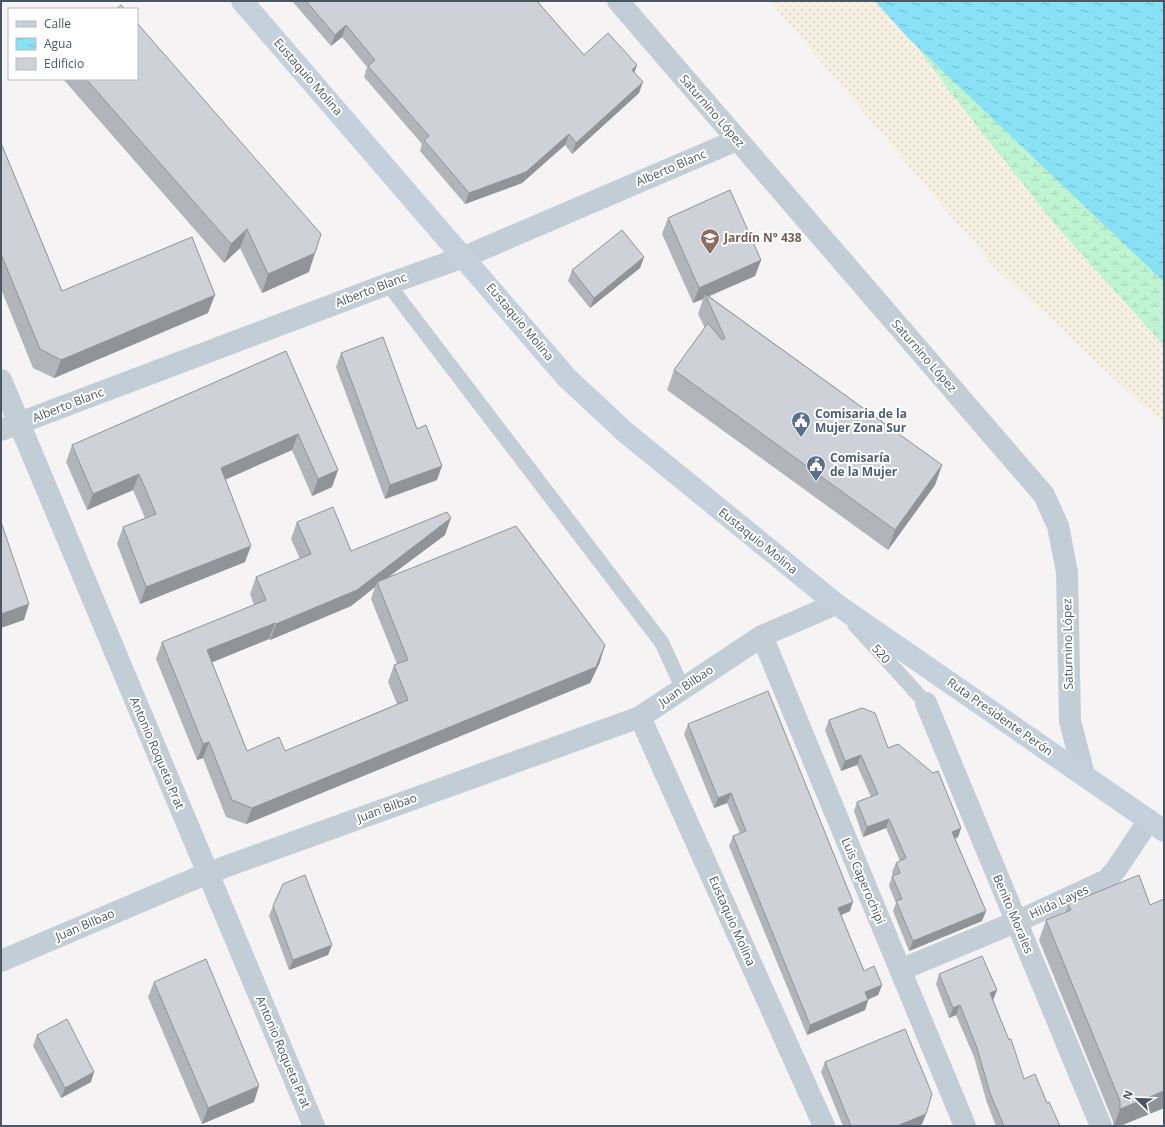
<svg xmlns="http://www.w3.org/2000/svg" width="1165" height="1127" font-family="'Open Sans',sans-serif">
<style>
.wetland{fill:url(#wetland-marsh)}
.sand{fill:url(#sand-dots)}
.water{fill:url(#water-ripples)}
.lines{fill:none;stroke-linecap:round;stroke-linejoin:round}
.lane{stroke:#c3cdd5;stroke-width:15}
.street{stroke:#c3cdd5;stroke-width:22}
.secondary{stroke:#c4d0dc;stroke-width:22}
.wall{fill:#b1b5ba;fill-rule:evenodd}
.shaded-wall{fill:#909397}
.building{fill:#ced2d8;stroke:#909397}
.labels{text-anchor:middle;stroke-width:4;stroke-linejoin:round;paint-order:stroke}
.street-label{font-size:12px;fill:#485762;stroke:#fff}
.education-label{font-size:12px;font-weight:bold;fill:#785e54;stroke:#fff;text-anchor:start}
.service-label{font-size:12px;font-weight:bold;fill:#4e5e75;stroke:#fff;text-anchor:start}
</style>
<defs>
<pattern id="wetland-marsh" width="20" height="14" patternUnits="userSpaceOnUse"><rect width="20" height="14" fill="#bff4d2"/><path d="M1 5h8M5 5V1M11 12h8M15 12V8" fill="none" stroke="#a6d3b7"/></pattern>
<pattern id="sand-dots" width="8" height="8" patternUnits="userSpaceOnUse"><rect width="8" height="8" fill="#f6f0e3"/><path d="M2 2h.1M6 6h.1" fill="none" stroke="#d4d0c5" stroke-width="1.8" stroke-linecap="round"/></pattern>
<pattern id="water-ripples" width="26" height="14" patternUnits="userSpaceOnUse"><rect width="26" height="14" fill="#89e1f5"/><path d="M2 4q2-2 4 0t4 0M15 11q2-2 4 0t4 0" fill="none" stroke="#72b9ca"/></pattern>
</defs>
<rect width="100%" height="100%" fill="#f5f3f3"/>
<polygon class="wetland" points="883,1 1164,1 1164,346 1056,226 953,96"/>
<polygon class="sand" points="770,1 883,1 953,96 1056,226 1164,346 1164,425 993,266"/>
<polygon class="water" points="875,1 1164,1 1164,282 907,37"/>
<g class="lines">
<g class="lane">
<polyline points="388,284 662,643 683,689"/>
<polyline points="855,625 926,703"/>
</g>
<g class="street">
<polyline points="618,1 1044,495 1058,526 1067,572 1070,721 1084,775"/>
<polyline points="1,380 314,1126"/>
<polyline points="1,430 388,284 464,257 737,140"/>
<polyline points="762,636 965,1126"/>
<polyline points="926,703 1101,1126"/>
<polyline points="640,717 824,1126"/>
<polyline points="1,961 208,873 640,717 762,636 836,604"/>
<polyline points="900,970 1016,922 1107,880 1117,868 1149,820"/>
</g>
<polyline class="secondary" points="242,1 567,378 625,432 836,604 1164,831"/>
</g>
<g class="wall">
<polygon points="292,1 537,1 584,55 635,72 639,93 572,154 565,145 522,183 465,204 420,151 422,144 364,77 367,67 342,37 331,46"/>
<polygon points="63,79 137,79 309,272 262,293 240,248 224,263"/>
<polygon points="1,143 62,291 208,313 54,378 33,368 1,289"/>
<polygon points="668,218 761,260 755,276 709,296 942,465 935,485 888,550 667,390 674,370 705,328 698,314 703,299 693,303 662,234"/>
<polygon points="644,257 640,268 590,308 568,281 572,270"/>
<polygon points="286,351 338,470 332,487 312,496 292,450 225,480 245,562 140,604 117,544 123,527 145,518 133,490 87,510 66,462 72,445"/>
<polygon points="341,353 417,429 437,480 385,499 336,367"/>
<path d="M 297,522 L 351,551 L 445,535 L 387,578 L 600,662 L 590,683 L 246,824 L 226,817 L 203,758 L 197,760 L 156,659 L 162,642 L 254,605 L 250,594 L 256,577 L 300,559 L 291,539 ZM 375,587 L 371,599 L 397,664 L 394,665 L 388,682 L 397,704 L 285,751 L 247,751 L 212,662 L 269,639 L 270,640 L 351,606 Z"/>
<polygon points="829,720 888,748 961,828 958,837 955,839 986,911 982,921 909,951 893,911 896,903 889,886 892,876 893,876 892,872 896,863 900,861 886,828 863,837 854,811 857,802 871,797 857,765 841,771 825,730"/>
<polygon points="688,724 850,911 841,915 864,971 882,985 878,995 868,1000 865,1010 807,1035 729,846 733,836 740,833 727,803 714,808 684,734"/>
<polygon points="1164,899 1164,1108 1120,1126 1113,1126 1113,1121 1039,940 1046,920 1065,913 1068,904 1150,905"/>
<polygon points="273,906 332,945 328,955 289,970 269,916"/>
<polygon points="939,974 997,990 993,1000 1024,1079 1047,1103 1060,1126 996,1126 987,1103 974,1057 956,1015 949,1018 936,984"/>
<polygon points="154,982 254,1102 202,1124 148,997"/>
<polygon points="37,1035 91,1082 61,1098 33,1046"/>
<polygon points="825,1062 926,1114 922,1124 918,1126 843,1126 821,1072"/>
</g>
<g class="shaded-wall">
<polygon points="346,25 342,37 331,46 335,35"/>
<polygon points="637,65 633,77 632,70"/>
<polygon points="643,82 639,93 572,154 576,143"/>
<polygon points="569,134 565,145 522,183 465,204 469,193"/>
<polygon points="247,229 240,248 224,263 231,244"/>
<polygon points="315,253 309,272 262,293 268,274"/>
<polygon points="644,257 640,268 590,308 594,298"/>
<polygon points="761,260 755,276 707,297 705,294 703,299 693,303 699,288"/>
<polygon points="215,295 208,313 54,378 61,360"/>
<polygon points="298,434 292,450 215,484 221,468"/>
<polygon points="942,465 935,485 888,550 895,530"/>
<polygon points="442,466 437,480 385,499 390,485"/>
<polygon points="338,470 332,487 312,496 318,479"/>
<polygon points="139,474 133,490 87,510 93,494"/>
<polygon points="451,518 445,535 378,585 377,582 375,587 351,606 270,640 276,624"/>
<polygon points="251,546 245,562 140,604 146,587"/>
<polygon points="29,604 24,620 1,628 1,614"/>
<polygon points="275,623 269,639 201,667 207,650"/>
<polygon points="605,645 600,662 590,683 246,824 252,808"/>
<polygon points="209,742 203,758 197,760 203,744"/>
<polygon points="861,755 857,765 841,771 845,761"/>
<polygon points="731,793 727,803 714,808 718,798"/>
<polygon points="889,819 886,828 863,837 867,827"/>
<polygon points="961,828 958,837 948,841 952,832"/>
<polygon points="853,902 850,911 834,918 838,908"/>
<polygon points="986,911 982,921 909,951 913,941"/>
<polygon points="332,945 328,955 289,970 293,960"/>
<polygon points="882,985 878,995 861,1002 865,992"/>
<polygon points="997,990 993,1000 986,1003 990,993"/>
<polygon points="868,1000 865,1010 807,1035 810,1025"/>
<polygon points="960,1005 956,1015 949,1018 953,1008"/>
<polygon points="94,1072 91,1082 61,1098 65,1088"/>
<polygon points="259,1086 254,1102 202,1124 208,1108"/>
<polygon points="1164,1091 1164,1108 1120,1126 1114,1126 1120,1109"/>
<polygon points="926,1114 922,1124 918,1126 897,1126"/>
</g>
<g class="building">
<polygon points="306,1 537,1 584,55 608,33 637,65 632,70 643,82 576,143 569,134 526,172 469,193 424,140 429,136 368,66 375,60 346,25 335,35"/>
<polygon points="121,5 125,9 116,9"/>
<polygon points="137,23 321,234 315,253 268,274 247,229 231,244 86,79 137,79"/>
<polygon points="1,143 62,291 192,237 215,295 61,360 40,349 1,254"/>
<polygon points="730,190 761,260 699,288 668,218"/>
<polygon points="622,230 644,257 594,298 572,270"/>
<polygon points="705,294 942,465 895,530 674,370 708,323 722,340 725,338"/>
<polygon points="383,337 417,429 426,425 442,466 390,485 341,353"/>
<polygon points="286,351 338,470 318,479 298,434 221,468 251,546 146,587 123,527 156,514 139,474 93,494 72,445"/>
<polygon points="333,507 351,551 447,512 451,518 357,590 276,624 275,623 207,650 247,751 279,737 285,751 408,700 394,665 408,660 377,582 516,526 605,645 596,667 252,808 232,800 209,742 203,744 162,642 266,600 256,577 311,554 297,522"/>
<polygon points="1,522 29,604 1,614"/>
<polygon points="768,691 853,902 838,908 864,971 874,966 882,985 865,992 868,1000 810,1025 733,836 746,831 731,793 718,798 688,724"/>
<polygon points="862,708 875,713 888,748 898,744 933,773 938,771 961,828 952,832 986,911 913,941 896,901 902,899 892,876 900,873 896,863 906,858 889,819 867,827 857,802 878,794 861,755 845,761 829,720"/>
<polygon points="305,875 332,945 293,960 273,906 283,884"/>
<polygon points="1139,875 1150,905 1164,899 1164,1091 1120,1109 1120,1101 1046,920 1071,910 1068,904"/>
<polygon points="982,956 997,990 990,993 1009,1040 1011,1039 1024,1079 1035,1074 1047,1103 1049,1102 1060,1126 1004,1126 990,1093 977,1048 960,1005 953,1008 939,974"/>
<polygon points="206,959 259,1086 208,1108 154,982"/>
<polygon points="67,1019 94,1072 65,1088 37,1035"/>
<polygon points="905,1029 932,1094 926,1114 897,1126 851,1126 825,1062"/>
</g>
<defs>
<g id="school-pin" transform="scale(1)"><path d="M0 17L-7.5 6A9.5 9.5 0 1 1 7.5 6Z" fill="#8d6e63" stroke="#fff"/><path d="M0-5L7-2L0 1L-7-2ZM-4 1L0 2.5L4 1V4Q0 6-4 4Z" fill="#fff"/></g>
<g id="civic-pin" transform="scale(1)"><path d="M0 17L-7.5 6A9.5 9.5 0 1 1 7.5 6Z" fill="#5c6f8a" stroke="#fff"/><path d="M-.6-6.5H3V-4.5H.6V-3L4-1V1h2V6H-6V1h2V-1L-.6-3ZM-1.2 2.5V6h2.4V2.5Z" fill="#fff"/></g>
</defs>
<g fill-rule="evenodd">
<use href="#school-pin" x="710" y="238"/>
<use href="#civic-pin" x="801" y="421"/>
<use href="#civic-pin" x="816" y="465"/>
</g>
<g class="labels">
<g class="street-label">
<text transform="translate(308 77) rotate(49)" y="4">Eustaquio Molina</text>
<text transform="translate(712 111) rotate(49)" y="4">Saturnino López</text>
<text transform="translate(671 168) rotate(-23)" y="4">Alberto Blanc</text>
<text transform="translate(371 290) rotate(-21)" y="4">Alberto Blanc</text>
<text transform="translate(520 322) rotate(50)" y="4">Eustaquio Molina</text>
<text transform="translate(924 356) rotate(49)" y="4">Saturnino López</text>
<text transform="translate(68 405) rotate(-21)" y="4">Alberto Blanc</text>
<text transform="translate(758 541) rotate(39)" y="4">Eustaquio Molina</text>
<text transform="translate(1068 644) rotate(-91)" y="4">Saturnino López</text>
<text transform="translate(881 654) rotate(48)" y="4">520</text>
<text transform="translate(686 686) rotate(-34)" y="4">Juan Bilbao</text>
<text transform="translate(1000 717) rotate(35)" y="4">Ruta Presidente Perón</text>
<text transform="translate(157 753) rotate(67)" y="4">Antonio Roqueta Prat</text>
<text transform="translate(387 808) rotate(-20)" y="4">Juan Bilbao</text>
<text transform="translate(863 881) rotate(67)" y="4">Luis Caperochipi</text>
<text transform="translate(1059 902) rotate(-25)" y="4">Hilda Layes</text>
<text transform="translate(1013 914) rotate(67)" y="4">Benito Morales</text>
<text transform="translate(732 921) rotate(66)" y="4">Eustaquio Molina</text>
<text transform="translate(85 925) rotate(-23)" y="4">Juan Bilbao</text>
<text transform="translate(283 1052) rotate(67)" y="4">Antonio Roqueta Prat</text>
</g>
<g class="education-label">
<text x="724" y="242">Jardín N° 438</text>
</g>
<g class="service-label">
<text x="815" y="418">Comisaria de la<tspan x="815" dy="14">Mujer Zona Sur</tspan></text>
<text x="830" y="462">Comisaría<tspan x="830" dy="14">de la Mujer</tspan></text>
</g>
</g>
<rect width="1165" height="1127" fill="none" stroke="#485762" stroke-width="4"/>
<rect x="8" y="8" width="130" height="72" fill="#ffffff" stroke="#b6bcc0"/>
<rect x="16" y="21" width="20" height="6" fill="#c4d0dc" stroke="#b6bcc0"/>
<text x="44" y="28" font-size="12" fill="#485762">Calle</text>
<rect x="16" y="38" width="20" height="12" fill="url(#water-ripples)" stroke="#b6bcc0"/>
<text x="44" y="48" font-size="12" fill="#485762">Agua</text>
<rect x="16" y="58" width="20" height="12" fill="#ced2d8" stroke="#b6bcc0"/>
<text x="44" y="68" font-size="12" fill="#485762">Edificio</text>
<g transform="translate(1137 1099) rotate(293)" stroke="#ffffff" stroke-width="3" paint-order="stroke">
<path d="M0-3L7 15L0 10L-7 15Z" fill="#485762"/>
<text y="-6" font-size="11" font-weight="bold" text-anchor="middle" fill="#485762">N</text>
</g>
</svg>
